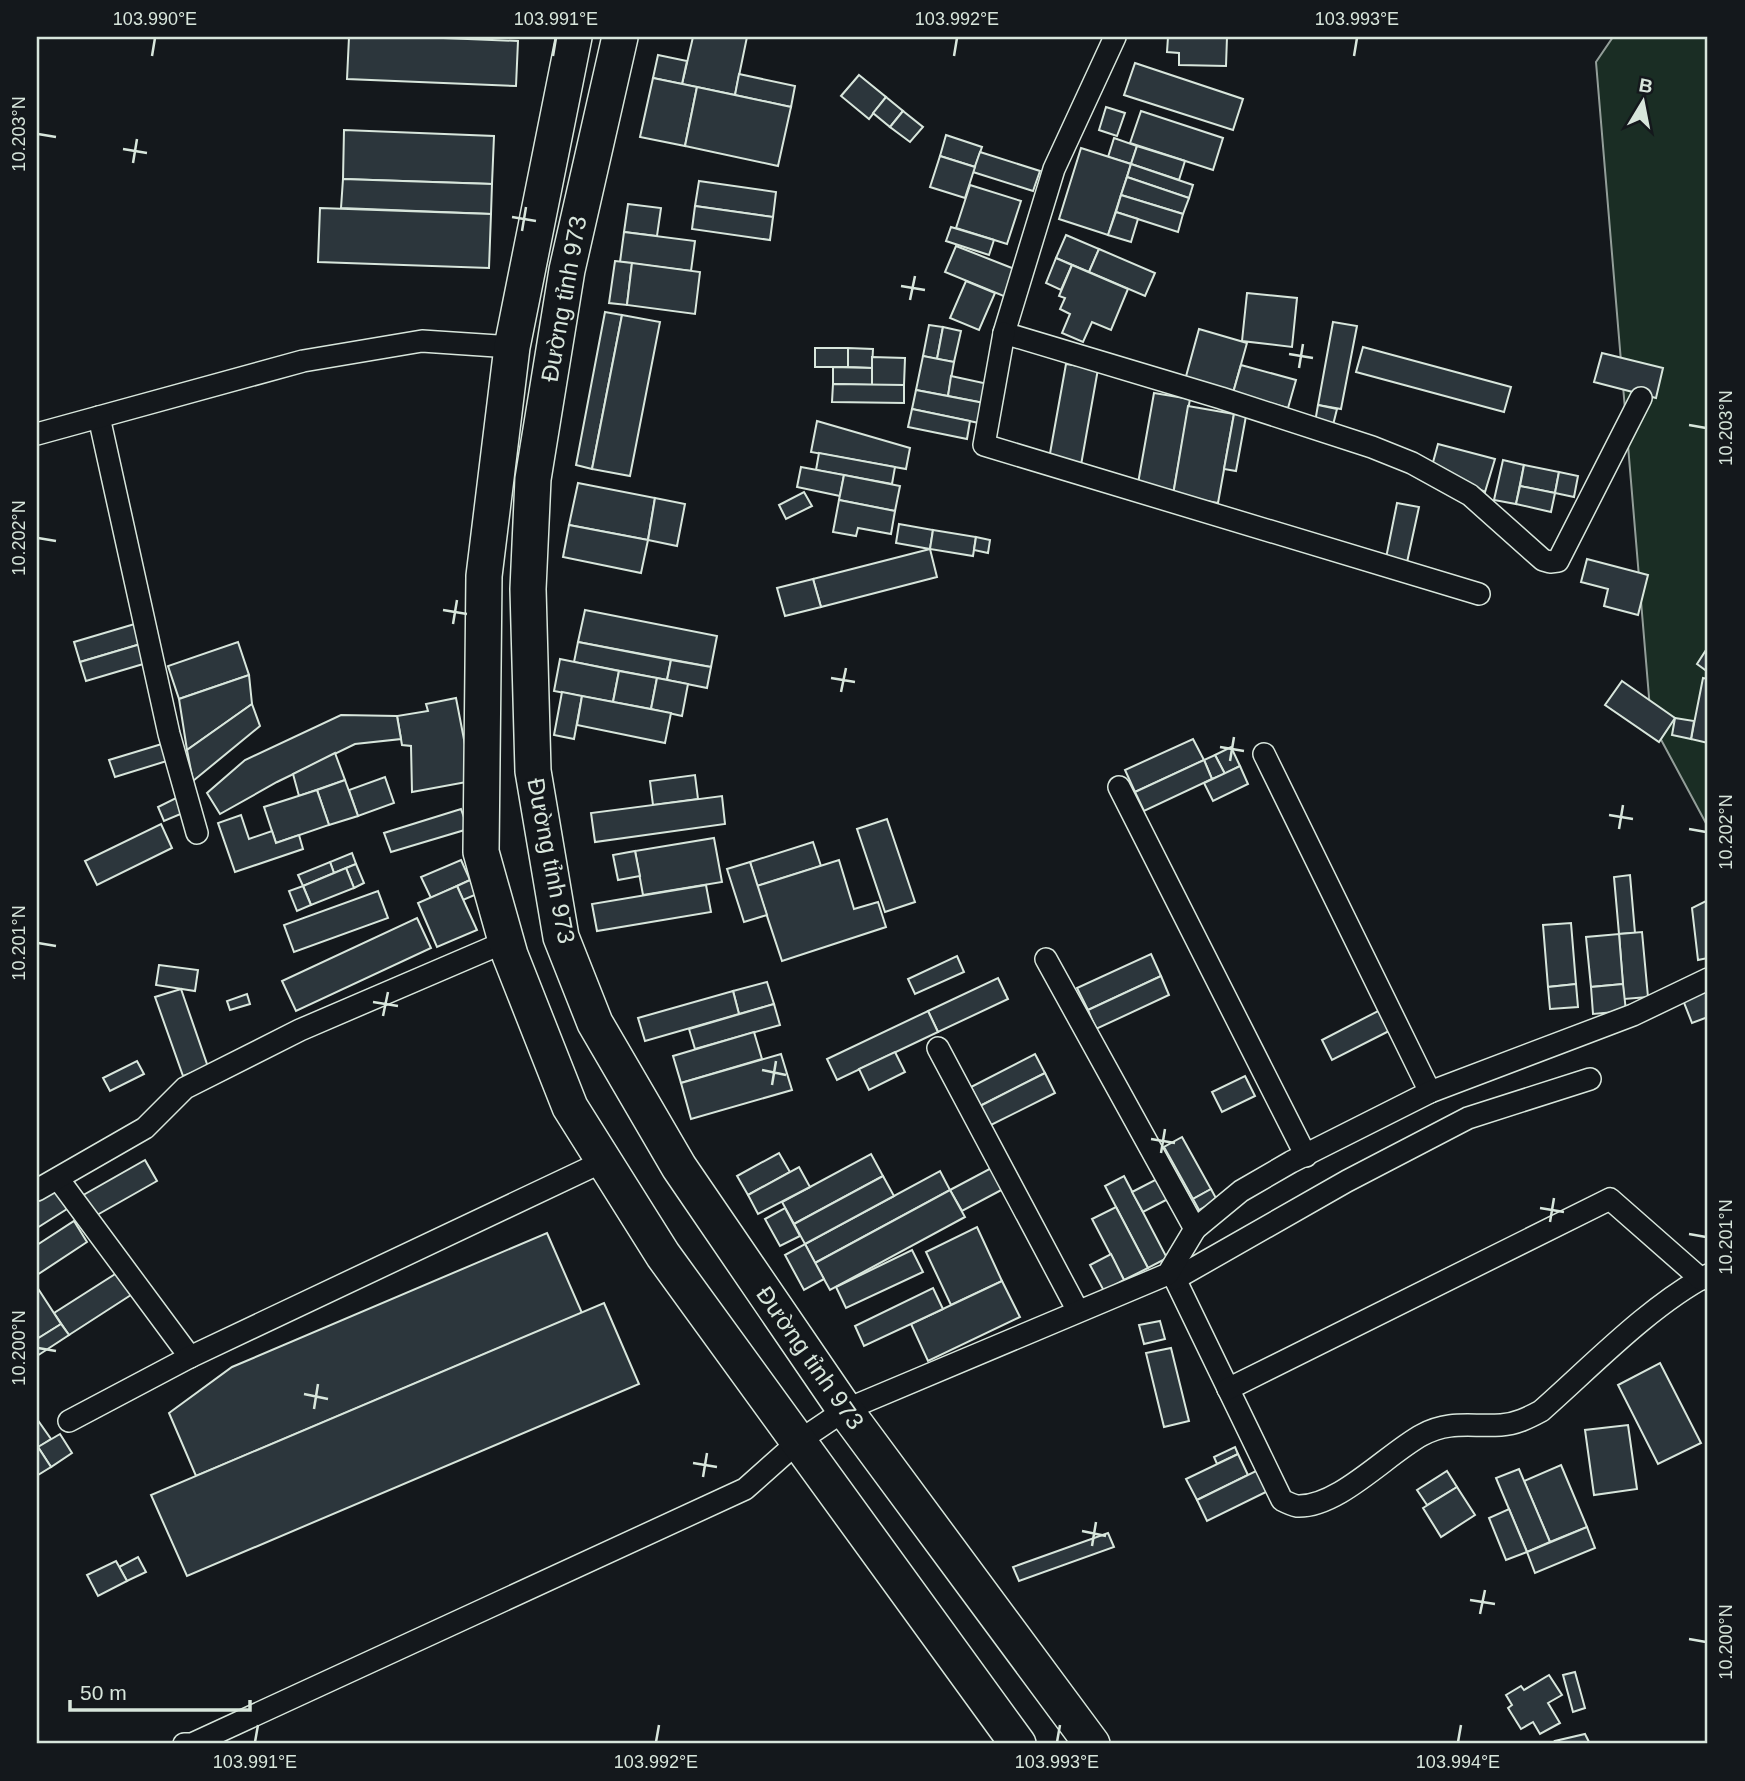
<svg xmlns="http://www.w3.org/2000/svg" width="1745" height="1781" font-family="Arial,sans-serif">
<style>
.green{fill:#1a2d24;stroke:#939e99;stroke-width:2}
.building{fill:#2c363c;stroke:#d8e6dc;stroke-width:2}
.lines{fill:none;stroke-linecap:round;stroke-linejoin:round}
.minor-casing{stroke:#d8e6dc;stroke-width:24}
.primary-casing{stroke:#d8e6dc;stroke-width:38}
.minor{stroke:#14181c;stroke-width:21}
.primary{stroke:#14181c;stroke-width:35}
.ticks{fill:none;stroke:#d8e6dc;stroke-width:2.5}
.labels{text-anchor:middle;stroke-width:5;stroke-linejoin:round;paint-order:stroke}
.street-label{font-size:24px;fill:#d8e6dc;stroke:#14181c}
.neatline{fill:none;stroke:#d8e6dc;stroke-width:2.5}
.ticks-label{font-size:18px;text-anchor:middle;fill:#d8e6dc}
</style>
<rect width="100%" height="100%" fill="#14181c"/>
<polygon class="green" points="1613,37 1708,37 1708,827 1651,721 1596,62"/>
<g class="building">
<polygon points="349,37 419,37 518,41 516,86 347,79"/>
<polygon points="693,37 747,37 735,95 682,84"/>
<polygon points="1168,37 1227,37 1226,66 1179,65 1179,53 1167,52"/>
<polygon points="658,55 687,61 682,84 653,78"/>
<polygon points="1135,63 1243,99 1233,130 1124,95"/>
<polygon points="739,74 795,86 791,107 735,95"/>
<polygon points="859,75 886,97 869,119 841,96"/>
<polygon points="653,78 697,87 685,146 640,137"/>
<polygon points="697,87 791,107 778,166 685,146"/>
<polygon points="886,97 903,111 890,127 873,113"/>
<polygon points="1106,107 1125,113 1117,136 1099,130"/>
<polygon points="903,111 923,127 910,142 890,127"/>
<polygon points="1141,111 1223,138 1213,170 1130,143"/>
<polygon points="344,130 494,136 492,184 343,179"/>
<polygon points="946,135 982,147 975,167 940,156"/>
<polygon points="1114,138 1137,146 1131,164 1108,157"/>
<polygon points="1137,146 1185,161 1179,180 1131,164"/>
<polygon points="1081,148 1131,164 1108,235 1059,219"/>
<polygon points="980,152 1040,171 1033,191 973,172"/>
<polygon points="940,156 975,167 965,198 930,187"/>
<polygon points="1131,164 1193,185 1189,198 1127,177"/>
<polygon points="1127,177 1189,198 1183,214 1121,195"/>
<polygon points="343,179 492,184 491,214 341,208"/>
<polygon points="699,181 776,192 773,217 695,206"/>
<polygon points="970,185 1021,201 1007,244 956,228"/>
<polygon points="1121,195 1183,214 1178,232 1116,212"/>
<polygon points="628,204 661,208 657,236 624,232"/>
<polygon points="695,206 773,217 770,240 692,229"/>
<polygon points="320,208 491,214 489,268 318,262"/>
<polygon points="1116,212 1138,219 1131,242 1108,235"/>
<polygon points="951,227 994,240 989,255 946,241"/>
<polygon points="624,232 695,241 691,271 620,262"/>
<polygon points="1066,235 1099,249 1089,272 1056,258"/>
<polygon points="956,246 1017,270 1006,297 945,272"/>
<polygon points="1099,249 1155,273 1145,296 1089,272"/>
<polygon points="1056,258 1072,265 1061,290 1046,283"/>
<polygon points="615,261 632,263 627,305 609,303"/>
<polygon points="632,263 700,272 695,314 627,305"/>
<polygon points="1072,265 1128,289 1111,330 1092,322 1083,342 1062,333 1070,314 1060,309 1065,298 1059,296"/>
<polygon points="966,281 995,293 979,330 950,318"/>
<polygon points="1247,293 1297,298 1292,347 1242,341"/>
<polygon points="605,312 622,315 592,469 576,465"/>
<polygon points="622,315 660,322 630,476 592,469"/>
<polygon points="1333,322 1357,326 1341,409 1318,405"/>
<polygon points="929,325 943,327 937,359 923,356"/>
<polygon points="943,327 961,331 954,362 937,359"/>
<polygon points="1199,329 1247,343 1233,393 1185,380"/>
<polygon points="1363,347 1511,387 1504,412 1356,372"/>
<rect x="815" y="348" width="33" height="19"/>
<polygon points="848,348 873,349 872,368 848,367"/>
<polygon points="1602,353 1663,368 1656,398 1594,382"/>
<polygon points="923,356 954,362 948,396 916,390"/>
<polygon points="872,357 905,358 904,385 872,385"/>
<polygon points="1066,364 1098,369 1081,465 1049,459"/>
<polygon points="1241,365 1296,380 1288,408 1233,393"/>
<polygon points="833,367 872,368 872,385 833,384"/>
<polygon points="951,376 988,384 984,403 948,396"/>
<polygon points="833,384 904,385 904,403 832,402"/>
<polygon points="916,390 984,403 979,423 912,409"/>
<polygon points="1154,393 1190,399 1173,495 1137,489"/>
<polygon points="1318,405 1337,409 1333,425 1315,422"/>
<polygon points="1188,406 1234,414 1218,503 1173,495"/>
<polygon points="912,409 970,421 967,439 908,427"/>
<polygon points="1234,414 1246,416 1236,471 1224,469"/>
<polygon points="817,421 910,448 906,469 811,452"/>
<polygon points="1438,444 1495,459 1485,492 1432,466"/>
<polygon points="819,453 895,467 892,484 816,470"/>
<polygon points="1503,460 1524,465 1516,504 1494,500"/>
<polygon points="1524,465 1559,472 1555,493 1520,486"/>
<polygon points="801,467 844,475 840,496 797,487"/>
<polygon points="1559,472 1578,476 1574,497 1555,493"/>
<polygon points="844,475 900,486 895,511 839,500"/>
<polygon points="578,483 655,498 648,540 569,525"/>
<polygon points="1520,486 1555,493 1551,512 1516,504"/>
<polygon points="804,492 812,506 786,519 779,505"/>
<polygon points="655,498 685,504 677,546 648,540"/>
<polygon points="839,500 895,511 891,534 858,528 856,536 833,532"/>
<polygon points="1397,503 1419,507 1406,567 1385,563"/>
<polygon points="899,524 933,530 930,549 896,543"/>
<polygon points="569,525 648,540 641,573 563,557"/>
<polygon points="933,530 976,537 973,556 930,549"/>
<polygon points="976,537 990,540 988,553 974,550"/>
<polygon points="930,549 937,577 821,607 813,579"/>
<polygon points="1587,559 1648,575 1638,615 1604,606 1608,589 1581,582"/>
<polygon points="813,579 821,607 785,616 777,588"/>
<polygon points="585,610 717,636 711,667 578,642"/>
<polygon points="138,623 144,643 80,662 74,642"/>
<polygon points="238,642 249,675 179,699 168,666"/>
<polygon points="578,642 671,660 667,680 574,662"/>
<polygon points="144,643 150,662 86,681 80,662"/>
<polygon points="1708,647 1708,672 1697,664"/>
<polygon points="560,659 619,671 613,702 554,691"/>
<polygon points="671,660 711,667 707,688 667,680"/>
<polygon points="619,671 657,678 651,709 613,702"/>
<polygon points="249,675 252,704 187,750 179,699"/>
<polygon points="657,678 688,684 682,716 651,709"/>
<polygon points="1703,678 1708,679 1708,743 1691,739"/>
<polygon points="1622,681 1675,718 1659,742 1605,705"/>
<polygon points="562,692 582,696 574,739 554,735"/>
<polygon points="582,696 671,713 665,743 577,725"/>
<polygon points="456,698 472,781 412,792 411,746 402,745 397,716 428,711 426,704"/>
<polygon points="252,704 260,726 193,781 187,750"/>
<polygon points="341,715 397,716 401,739 355,744 277,782 220,814 207,793 245,760"/>
<polygon points="1675,718 1694,721 1691,739 1672,735"/>
<polygon points="1193,739 1204,760 1135,792 1125,770"/>
<polygon points="165,743 170,760 115,777 109,760"/>
<polygon points="1231,747 1240,766 1225,774 1215,755"/>
<polygon points="335,753 345,780 299,796 293,774"/>
<polygon points="1215,755 1225,774 1212,779 1204,760"/>
<polygon points="1204,760 1212,779 1144,811 1135,792"/>
<polygon points="1240,766 1248,784 1213,801 1204,783"/>
<polygon points="695,775 698,799 653,805 650,781"/>
<polygon points="385,777 394,803 358,816 349,790"/>
<polygon points="345,780 358,816 329,825 317,790"/>
<polygon points="317,790 329,825 276,843 264,807"/>
<polygon points="722,796 725,824 595,842 591,813"/>
<polygon points="176,798 183,813 164,821 158,807"/>
<polygon points="461,809 468,829 391,852 384,833"/>
<polygon points="241,815 249,839 272,831 276,843 299,835 303,849 235,872 218,823"/>
<polygon points="887,819 915,902 885,912 857,829"/>
<polygon points="161,824 172,848 97,885 85,861"/>
<polygon points="714,838 722,882 643,895 635,851"/>
<polygon points="813,842 821,866 757,886 750,862"/>
<polygon points="635,851 640,876 618,880 613,855"/>
<polygon points="352,853 356,864 334,873 330,862"/>
<polygon points="461,860 470,880 431,898 421,877"/>
<polygon points="839,860 854,909 878,902 886,927 782,961 757,886"/>
<polygon points="330,862 334,873 303,886 298,875"/>
<polygon points="750,862 767,915 744,922 727,869"/>
<polygon points="356,864 364,883 354,888 346,868"/>
<polygon points="346,868 354,888 311,905 303,886"/>
<polygon points="1630,875 1635,933 1619,934 1614,877"/>
<polygon points="470,880 477,894 463,900 457,886"/>
<polygon points="706,885 711,912 597,931 592,904"/>
<polygon points="303,886 311,905 297,911 289,891"/>
<polygon points="457,886 477,930 437,947 418,903"/>
<polygon points="378,891 388,918 294,952 284,925"/>
<polygon points="1708,900 1708,958 1698,960 1692,908"/>
<polygon points="417,918 431,948 296,1011 282,981"/>
<polygon points="1571,923 1576,984 1548,987 1543,925"/>
<polygon points="1642,932 1648,997 1624,999 1619,934"/>
<polygon points="1619,934 1623,984 1591,987 1586,937"/>
<polygon points="1151,954 1161,976 1088,1010 1077,988"/>
<polygon points="957,956 964,972 915,994 908,979"/>
<polygon points="159,965 198,970 195,991 156,985"/>
<polygon points="1161,976 1169,995 1096,1029 1088,1010"/>
<polygon points="998,978 1008,999 938,1032 928,1011"/>
<polygon points="767,982 774,1004 739,1014 733,991"/>
<polygon points="1576,984 1578,1007 1550,1009 1548,987"/>
<polygon points="1623,984 1626,1011 1593,1014 1591,987"/>
<polygon points="181,989 208,1067 183,1076 155,997"/>
<polygon points="733,991 739,1014 645,1041 638,1018"/>
<polygon points="1708,991 1708,1017 1692,1023 1683,1000"/>
<polygon points="247,994 250,1004 230,1010 227,1001"/>
<polygon points="774,1004 780,1025 695,1049 689,1029"/>
<polygon points="1380,1010 1391,1030 1332,1060 1322,1040"/>
<polygon points="928,1011 938,1032 837,1080 827,1059"/>
<polygon points="754,1032 762,1059 681,1083 673,1056"/>
<polygon points="895,1052 905,1072 869,1090 859,1069"/>
<polygon points="781,1054 792,1090 691,1119 681,1083"/>
<polygon points="1035,1054 1045,1073 980,1106 971,1087"/>
<polygon points="137,1061 144,1074 110,1091 103,1078"/>
<polygon points="1045,1073 1055,1093 991,1125 980,1106"/>
<polygon points="1245,1076 1255,1096 1222,1112 1212,1092"/>
<polygon points="1182,1137 1211,1189 1193,1199 1164,1147"/>
<polygon points="779,1153 790,1172 748,1195 737,1176"/>
<polygon points="871,1154 883,1176 794,1224 782,1202"/>
<polygon points="145,1160 157,1181 90,1219 78,1198"/>
<polygon points="995,1166 1007,1187 962,1211 950,1190"/>
<polygon points="799,1167 810,1187 758,1214 748,1195"/>
<polygon points="940,1171 950,1190 815,1263 805,1244"/>
<polygon points="883,1176 894,1196 805,1244 794,1224"/>
<polygon points="1124,1176 1167,1258 1148,1268 1105,1186"/>
<polygon points="1157,1179 1168,1199 1143,1212 1132,1192"/>
<polygon points="51,1184 67,1209 37,1228 37,1194"/>
<polygon points="1211,1189 1217,1200 1199,1210 1193,1199"/>
<polygon points="950,1190 965,1217 830,1290 815,1263"/>
<polygon points="1116,1207 1148,1268 1124,1280 1092,1219"/>
<polygon points="785,1208 800,1236 780,1246 765,1219"/>
<polygon points="74,1221 87,1242 37,1275 37,1245"/>
<polygon points="977,1227 1002,1281 951,1305 926,1252"/>
<polygon points="547,1233 582,1313 196,1476 169,1413 232,1367"/>
<polygon points="805,1244 824,1279 804,1290 785,1255"/>
<polygon points="912,1250 923,1272 846,1308 836,1287"/>
<polygon points="1111,1254 1124,1280 1104,1291 1090,1265"/>
<polygon points="120,1271 134,1293 69,1335 54,1313"/>
<polygon points="1002,1281 1020,1317 928,1361 911,1324"/>
<polygon points="37,1287 61,1324 37,1339"/>
<polygon points="933,1288 943,1309 864,1346 855,1326"/>
<polygon points="604,1303 639,1384 187,1576 151,1495"/>
<polygon points="1160,1321 1165,1339 1144,1344 1139,1325"/>
<polygon points="61,1324 69,1335 37,1356 37,1339"/>
<polygon points="1171,1348 1189,1421 1164,1427 1146,1353"/>
<polygon points="1660,1363 1701,1443 1658,1464 1618,1385"/>
<polygon points="37,1419 51,1439 37,1448"/>
<polygon points="1628,1425 1637,1489 1594,1495 1585,1430"/>
<polygon points="60,1434 72,1453 51,1467 38,1447"/>
<polygon points="38,1447 51,1467 38,1475 37,1448"/>
<polygon points="1235,1447 1238,1454 1217,1464 1214,1457"/>
<polygon points="1238,1454 1248,1475 1197,1500 1186,1479"/>
<polygon points="1561,1465 1587,1527 1550,1542 1524,1481"/>
<polygon points="1260,1469 1270,1490 1207,1521 1197,1500"/>
<polygon points="1519,1469 1550,1542 1527,1552 1496,1478"/>
<polygon points="1447,1471 1457,1487 1427,1505 1417,1490"/>
<polygon points="1457,1487 1475,1515 1441,1537 1423,1508"/>
<polygon points="1509,1509 1527,1552 1506,1560 1489,1518"/>
<polygon points="1587,1527 1595,1548 1535,1573 1527,1552"/>
<polygon points="1108,1533 1114,1547 1019,1581 1013,1567"/>
<polygon points="138,1557 146,1572 127,1581 119,1567"/>
<polygon points="116,1561 127,1581 98,1596 87,1575"/>
<polygon points="1575,1672 1585,1708 1573,1712 1563,1675"/>
<polygon points="1549,1675 1562,1695 1548,1703 1560,1723 1540,1734 1533,1722 1521,1729 1508,1708 1512,1705 1506,1695 1521,1686 1524,1690"/>
<polygon points="1585,1734 1590,1744 1557,1744 1555,1741"/>
</g>
<g class="lines">
<g class="minor-casing">
<g id="minor">
<polyline points="1115,37 1054,169 1004,333 1221,398 1372,447 1412,463 1470,495 1543,560 1550,562 1558,561 1641,398"/>
<polyline points="1004,333 984,445 1479,594"/>
<polyline points="99,417 169,734 197,833"/>
<polyline points="37,434 303,361 422,341 512,347"/>
<polyline points="1264,754 1430,1092"/>
<polyline points="1119,787 1306,1156"/>
<polyline points="1046,959 1195,1229"/>
<polyline points="938,1048 1078,1311"/>
<polyline points="62,1184 190,1357"/>
<polyline points="37,1190 145,1128 185,1088 300,1030 505,942"/>
<path d="M 1168,1274 L 1175,1279 L 1282,1500 C 1286,1502 1292,1505 1297,1506 C 1338,1508 1388,1453 1422,1435 C 1450,1420 1471,1427 1501,1425 C 1516,1424 1528,1418 1541,1411 C 1591,1367 1649,1306 1708,1275"/>
<polyline points="1175,1279 1347,1181 1468,1118 1590,1079"/>
<polyline points="1228,1389 1610,1199 1701,1279"/>
<polyline points="69,1421 190,1357 604,1161"/>
<polyline points="184,1744 192,1744 745,1489 799,1441 845,1410 1168,1274 1195,1229 1241,1191 1291,1162 1430,1092 1633,1015 1708,979"/>
</g>
</g>
<g class="primary-casing">
<g id="primary">
<polyline points="574,37 512,347 484,576 481,852 510,955 570,1107 663,1255 1018,1744"/>
<polyline points="620,37 567,270 533,479 528,589 533,771 561,937 595,1023 679,1167 845,1410 1092,1744"/>
</g>
</g>
<use href="#minor" class="minor"/>
<use href="#primary" class="primary"/>
</g>
<path class="ticks" d="M 152,56 L 155,38M 553,56 L 556,38M 954,56 L 957,38M 1354,56 L 1357,38M 38,134 L 56,137M 123,149 L 147,153M 133,163 L 137,139M 512,217 L 536,221M 522,231 L 526,207M 901,286 L 925,290M 910,300 L 915,276M 1289,354 L 1313,358M 1299,368 L 1303,344M 1689,425 L 1706,428M 38,538 L 56,541M 443,610 L 467,614M 453,624 L 457,600M 831,678 L 855,682M 841,692 L 846,668M 1220,747 L 1244,751M 1230,761 L 1234,737M 1609,815 L 1633,819M 1619,829 L 1623,805M 1689,829 L 1706,832M 38,943 L 56,946M 373,1002 L 398,1006M 383,1016 L 388,992M 762,1070 L 786,1075M 772,1085 L 776,1061M 1151,1139 L 1175,1143M 1161,1153 L 1165,1129M 1540,1208 L 1564,1212M 1550,1222 L 1554,1198M 1689,1234 L 1706,1237M 38,1348 L 56,1351M 304,1394 L 328,1399M 314,1409 L 318,1384M 693,1463 L 717,1467M 703,1477 L 707,1453M 1082,1531 L 1106,1536M 1092,1546 L 1096,1522M 1470,1600 L 1495,1604M 1480,1614 L 1485,1590M 1689,1639 L 1706,1642M 255,1742 L 258,1725M 656,1742 L 659,1725M 1057,1742 L 1060,1725M 1458,1742 L 1461,1725"/>
<g class="labels">
<g class="street-label">
<text transform="translate(564 299) rotate(-80)" y="8">Đường tỉnh 973</text>
<text transform="translate(551 861) rotate(79)" y="8">Đường tỉnh 973</text>
<text transform="translate(810 1358) rotate(55)" y="8">Đường tỉnh 973</text>
</g>
</g>
<rect width="1745" height="1781" fill="none" stroke="#14181c" stroke-width="77"/>
<g transform="translate(1643 102) rotate(10)" stroke="#14181c" stroke-width="5" paint-order="stroke">
<path d="M0-5L12 26L0 18L-12 26Z" fill="#d8e6dc"/>
<text y="-10" font-size="19" font-weight="bold" text-anchor="middle" fill="#d8e6dc">B</text>
</g>
<path d="M70 1700v10h180v-10" fill="none" stroke="#d8e6dc" stroke-width="3.5"/>
<text x="80" y="1700" font-size="21" fill="#d8e6dc" stroke="#14181c" stroke-width="5" paint-order="stroke">50 m</text>
<rect x="38" y="38" width="1668" height="1704" class="neatline"/>
<g class="ticks-label">
<text x="155" y="25">103.990°E</text>
<text x="556" y="25">103.991°E</text>
<text x="957" y="25">103.992°E</text>
<text x="1357" y="25">103.993°E</text>
<text transform="translate(19 134) rotate(-90)" y="6">10.203°N</text>
<text transform="translate(1726 428) rotate(-90)" y="6">10.203°N</text>
<text transform="translate(19 538) rotate(-90)" y="6">10.202°N</text>
<text transform="translate(1726 832) rotate(-90)" y="6">10.202°N</text>
<text transform="translate(19 943) rotate(-90)" y="6">10.201°N</text>
<text transform="translate(1726 1237) rotate(-90)" y="6">10.201°N</text>
<text transform="translate(19 1348) rotate(-90)" y="6">10.200°N</text>
<text transform="translate(1726 1642) rotate(-90)" y="6">10.200°N</text>
<text x="255" y="1768">103.991°E</text>
<text x="656" y="1768">103.992°E</text>
<text x="1057" y="1768">103.993°E</text>
<text x="1458" y="1768">103.994°E</text>
</g>
</svg>
